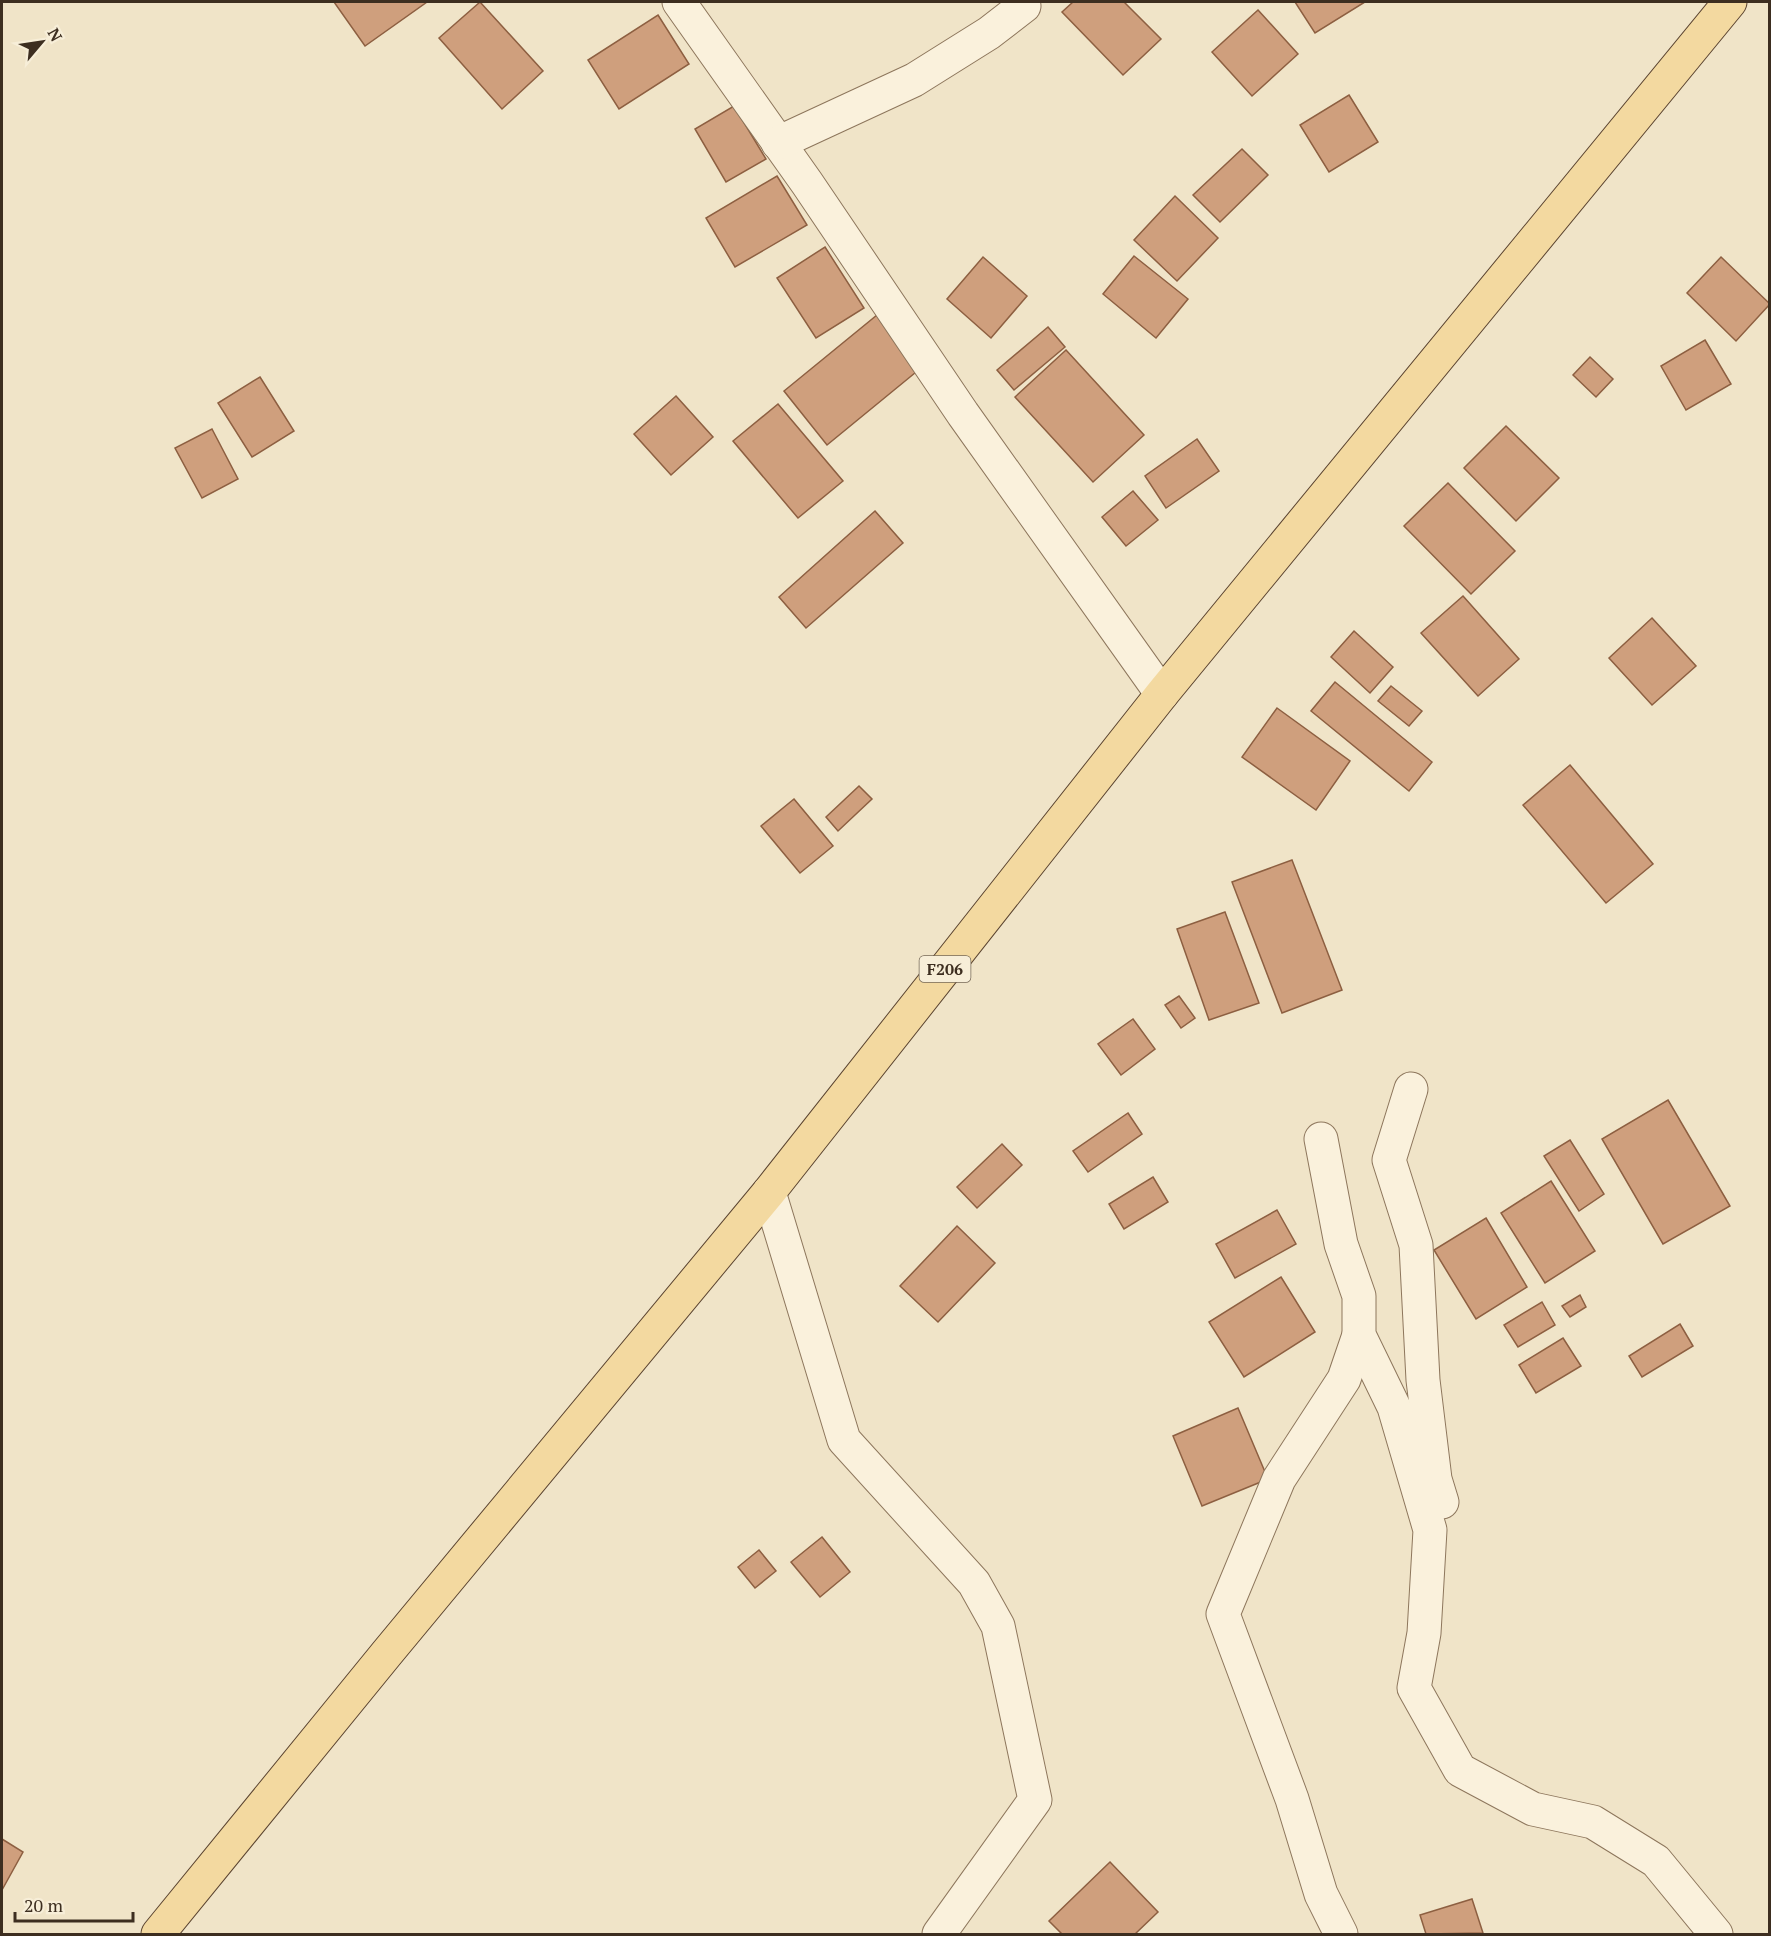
<svg xmlns="http://www.w3.org/2000/svg" width="1771" height="1936" font-family="'PT Serif',serif">
<style>
.building{fill:#cf9f7d;stroke:#8d5f41;stroke-width:1.5}
.lines{fill:none;stroke-linecap:round;stroke-linejoin:round}
.street-casing{stroke:#8d765c;stroke-width:35}
.primary-casing{stroke:#5b4430;stroke-width:35}
.street{stroke:#faf1dc;stroke-width:33}
.primary{stroke:#f3d9a0;stroke-width:33}
.labels{text-anchor:middle;stroke-width:6;stroke-linejoin:round;paint-order:stroke}
.shield{fill:#f7eed8;stroke:#756857;stroke-width:1.5}
.shield-label{font-size:16px;font-weight:bold;fill:#3d2e20}
</style>
<rect width="100%" height="100%" fill="#f0e4c8"/>
<g class="building">
<polygon points="334,2 427,2 365,46"/>
<polygon points="480,2 543,71 502,109 439,38"/>
<polygon points="1073,2 1124,2 1161,39 1123,75 1062,12"/>
<polygon points="1295,2 1365,2 1315,33"/>
<polygon points="1258,10 1298,54 1252,96 1212,52"/>
<polygon points="658,15 689,64 619,109 588,60"/>
<polygon points="1349,95 1378,142 1329,172 1300,125"/>
<polygon points="734,106 766,159 726,182 695,129"/>
<polygon points="1242,149 1268,175 1220,222 1193,195"/>
<polygon points="777,176 807,225 735,267 706,218"/>
<polygon points="1175,196 1218,238 1177,281 1134,240"/>
<polygon points="825,247 864,308 816,338 777,278"/>
<polygon points="1134,256 1188,299 1156,338 1103,294"/>
<polygon points="983,257 1027,296 991,338 947,299"/>
<polygon points="1721,257 1770,304 1736,341 1687,293"/>
<polygon points="877,315 921,368 827,445 784,391"/>
<polygon points="1048,327 1065,347 1014,390 997,370"/>
<polygon points="1705,340 1731,384 1686,410 1661,366"/>
<polygon points="1066,350 1144,435 1093,482 1015,397"/>
<polygon points="1590,357 1613,379 1596,397 1573,375"/>
<polygon points="260,377 294,431 252,457 218,403"/>
<polygon points="676,396 713,437 671,475 634,434"/>
<polygon points="778,404 843,481 798,518 733,441"/>
<polygon points="1506,426 1559,478 1516,521 1464,468"/>
<polygon points="212,429 238,479 202,498 175,448"/>
<polygon points="1197,439 1219,471 1166,508 1145,476"/>
<polygon points="1448,483 1515,551 1471,594 1404,526"/>
<polygon points="1133,491 1158,520 1126,546 1102,517"/>
<polygon points="875,511 903,543 806,628 779,597"/>
<polygon points="1463,596 1519,659 1478,696 1421,633"/>
<polygon points="1652,618 1696,666 1652,705 1609,658"/>
<polygon points="1354,631 1393,667 1370,693 1331,657"/>
<polygon points="1335,682 1432,762 1409,791 1311,711"/>
<polygon points="1391,686 1422,711 1409,726 1378,701"/>
<polygon points="1277,708 1350,761 1316,810 1242,757"/>
<polygon points="1570,765 1653,864 1606,903 1523,805"/>
<polygon points="859,786 872,799 838,831 826,817"/>
<polygon points="794,799 833,846 800,873 761,826"/>
<polygon points="1292,860 1342,990 1282,1013 1232,882"/>
<polygon points="1225,912 1259,1003 1209,1020 1177,929"/>
<polygon points="1179,996 1195,1018 1181,1028 1165,1005"/>
<polygon points="1133,1019 1155,1049 1121,1075 1098,1044"/>
<polygon points="1668,1100 1730,1206 1663,1244 1602,1139"/>
<polygon points="1128,1113 1142,1134 1088,1172 1073,1151"/>
<polygon points="1570,1140 1604,1194 1579,1211 1544,1156"/>
<polygon points="1002,1144 1022,1165 977,1208 957,1187"/>
<polygon points="1153,1177 1168,1202 1124,1229 1109,1204"/>
<polygon points="1551,1181 1595,1251 1545,1283 1501,1213"/>
<polygon points="1277,1210 1296,1244 1235,1278 1216,1244"/>
<polygon points="1486,1218 1527,1287 1476,1319 1434,1250"/>
<polygon points="957,1226 995,1263 938,1322 900,1286"/>
<polygon points="1281,1277 1315,1332 1244,1377 1209,1322"/>
<polygon points="1580,1295 1586,1307 1570,1317 1562,1306"/>
<polygon points="1542,1302 1555,1325 1518,1347 1504,1325"/>
<polygon points="1680,1324 1693,1346 1642,1377 1629,1356"/>
<polygon points="1563,1338 1581,1366 1536,1393 1519,1365"/>
<polygon points="1238,1408 1268,1479 1202,1506 1173,1436"/>
<polygon points="822,1537 850,1572 820,1597 791,1562"/>
<polygon points="759,1550 776,1571 755,1588 738,1567"/>
<polygon points="2,1839 23,1852 2,1890"/>
<polygon points="1110,1862 1158,1912 1135,1934 1062,1934 1049,1921"/>
<polygon points="1472,1899 1483,1933 1426,1934 1420,1915"/>
</g>
<g class="lines">
<g class="street-casing">
<g id="street">
<polyline points="679,2 807,183 963,414 1162,694"/>
<polyline points="778,143 914,80 989,33 1024,6"/>
<polyline points="1411,1089 1389,1160 1416,1245 1423,1380 1435,1479 1442,1502"/>
<polyline points="1321,1139 1341,1244 1359,1296 1359,1335 1394,1407 1430,1530 1424,1633 1414,1688 1460,1770 1533,1809 1593,1822 1656,1861 1716,1934"/>
<polyline points="769,1192 844,1440 974,1583 998,1626 1035,1800 939,1934"/>
<polyline points="1341,1934 1321,1894 1292,1799 1223,1614 1279,1479 1344,1379 1359,1335"/>
</g>
</g>
<g class="primary-casing">
<polyline id="primary" points="158,1934 387,1653 769,1192 1162,694 1730,2"/>
</g>
<use href="#street" class="street"/>
<use href="#primary" class="primary"/>
</g>
<g class="labels">
<rect class="shield" x="919.5" y="956" width="51" height="26" rx="4.5"/>
<g class="shield-label">
<text x="945" y="975">F206</text>
</g>
</g>
<rect width="1771" height="1936" fill="none" stroke="#3d2e20" stroke-width="6"/>
<g transform="translate(42 42) rotate(61)" stroke="#f7eed8" stroke-width="4.5" paint-order="stroke">
<path d="M0-4.5L10 22L0 15L-10 22Z" fill="#3d2e20"/>
<text y="-9" font-size="16" font-weight="bold" text-anchor="middle" fill="#3d2e20">N</text>
</g>
<path d="M15 1912v9h118v-9" fill="none" stroke="#3d2e20" stroke-width="3"/>
<text x="24" y="1912" font-size="18" fill="#3d2e20" stroke="#f7eed8" stroke-width="4.5" paint-order="stroke">20 m</text>
</svg>
